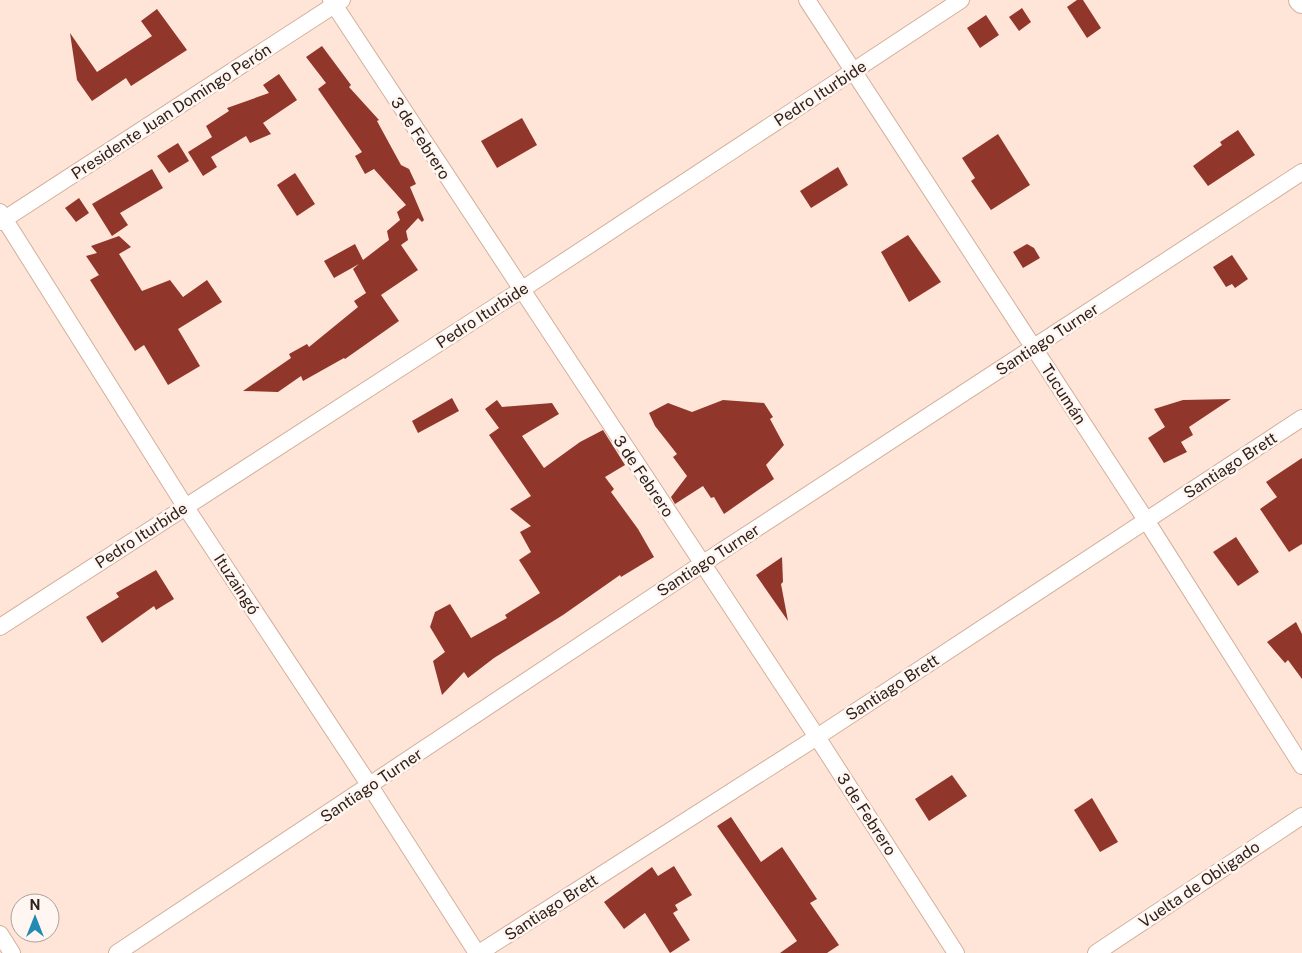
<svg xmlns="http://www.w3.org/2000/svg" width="1302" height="953" font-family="'Public Sans',sans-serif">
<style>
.building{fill:#91362a}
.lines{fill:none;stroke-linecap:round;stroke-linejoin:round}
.minor-casing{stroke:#d5af9a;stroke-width:18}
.secondary-casing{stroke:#d5af9a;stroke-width:24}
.minor{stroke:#fff;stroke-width:16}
.secondary{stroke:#fff;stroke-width:22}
.labels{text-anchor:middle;stroke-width:5;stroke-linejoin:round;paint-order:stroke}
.street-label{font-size:16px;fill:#30221a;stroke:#fff6f2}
</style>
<rect width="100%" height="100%" fill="#fee5d8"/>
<g class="building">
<polygon points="1077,0 1083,0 1101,28 1087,38 1067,7"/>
<polygon points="1022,8 1031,22 1019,31 1009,17"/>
<polygon points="157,9 187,50 131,86 126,78 92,101 77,80 70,33 97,72 152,36 141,21"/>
<polygon points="986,15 999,35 980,48 967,28"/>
<polygon points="322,46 351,85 349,87 379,120 377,121 401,165 409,169 416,184 410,187 424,220 422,222 418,218 406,231 408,240 401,245 418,270 381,295 399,321 345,359 344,358 303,381 301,376 278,392 243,391 291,358 289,354 307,344 309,347 358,307 354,301 366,293 353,269 359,264 334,278 324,261 355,244 363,260 389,240 387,231 400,220 397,212 406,205 374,169 365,174 355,156 362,152 318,89 326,83 306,57"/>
<polygon points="279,74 297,100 263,123 271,134 250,143 246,136 211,157 217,167 203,176 188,152 212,137 206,126 229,111 227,108 269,93 263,85"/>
<polygon points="522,118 537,145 497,168 481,141"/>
<polygon points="1238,130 1255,155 1208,186 1193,166 1222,145 1220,142"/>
<polygon points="998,134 1030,185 991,210 971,181 975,178 962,158"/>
<polygon points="178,143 189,161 169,173 157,156"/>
<polygon points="838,167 848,185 811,208 800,191"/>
<polygon points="152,169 163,188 120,213 128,225 112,236 92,204"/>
<polygon points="295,173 315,204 297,216 277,185"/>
<polygon points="79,198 89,213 76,222 65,208"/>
<polygon points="908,235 941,282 909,302 881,252"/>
<polygon points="119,236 131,247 119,254 142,291 170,280 183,297 207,280 222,302 178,329 200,366 168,385 144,345 135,351 90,280 99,275 86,256 97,253 91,246"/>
<polygon points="1027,244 1034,248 1040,258 1023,268 1013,252"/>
<polygon points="1232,255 1248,279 1235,288 1232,284 1226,287 1213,267"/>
<polygon points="452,398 459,411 418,433 412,421"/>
<polygon points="1231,399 1189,427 1193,435 1181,442 1187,452 1164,463 1148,438 1165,427 1154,409 1183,400"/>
<polygon points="497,400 502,407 552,403 559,414 522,436 544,468 580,442 603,430 625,465 605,477 614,489 611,492 638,529 654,557 621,577 620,575 563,615 494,658 468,678 464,672 442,695 433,661 445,652 430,627 435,612 450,604 471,638 507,618 505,615 540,593 519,560 531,552 520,532 531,526 510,509 531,496 489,435 499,428 485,409"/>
<polygon points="723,400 764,403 773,417 770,419 784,445 766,465 774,479 724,514 714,497 711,498 703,486 675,504 671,497 687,476 673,457 677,454 655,426 649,413 668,403 692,412"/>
<polygon points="1302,458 1302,544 1289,552 1260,509 1277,497 1266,482"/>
<polygon points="1236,537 1259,572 1238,586 1213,552"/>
<polygon points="782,557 783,582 781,584 788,621 756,575"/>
<polygon points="156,570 174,599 156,610 154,606 102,643 86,617 119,597 116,593"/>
<polygon points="1296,622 1302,634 1302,679 1288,660 1285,663 1267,642"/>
<polygon points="952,775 967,796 929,821 915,799"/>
<polygon points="1092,798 1118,842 1100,852 1074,810"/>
<polygon points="731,817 761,862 782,847 817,899 810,903 839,945 827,953 780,953 797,941 717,826"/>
<polygon points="674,866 692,895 675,905 678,910 673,913 690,940 670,953 645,913 624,929 604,902 652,867 658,876"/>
</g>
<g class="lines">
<g class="minor-casing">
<g id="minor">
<polyline points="331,0 817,737 956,953"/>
<polyline points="807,0 1146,520 1302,766"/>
<polyline points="0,212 185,506 370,786 477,953"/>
<polyline points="0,222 342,0"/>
<polyline points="0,627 521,290 961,0"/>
<polyline points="0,934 12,953"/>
<polyline points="117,953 702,564 1302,172"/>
<polyline points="479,953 817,737 1302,418"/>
<polyline points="1096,953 1302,816"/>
</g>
</g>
<g class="secondary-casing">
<polyline id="secondary" points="1300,0 1302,2"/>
</g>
<use href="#minor" class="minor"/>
<use href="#secondary" class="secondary"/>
</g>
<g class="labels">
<g class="street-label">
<text transform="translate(820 93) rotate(-33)" y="6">Pedro Iturbide</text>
<text transform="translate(171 111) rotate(-33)" y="6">Presidente Juan Domingo Perón</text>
<text transform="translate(421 138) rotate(57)" y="6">3 de Febrero</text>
<text transform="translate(482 315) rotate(-33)" y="6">Pedro Iturbide</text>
<text transform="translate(1047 339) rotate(-33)" y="6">Santiago Turner</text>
<text transform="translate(1064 394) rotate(57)" y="6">Tucumán</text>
<text transform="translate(1230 465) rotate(-33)" y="6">Santiago Brett</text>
<text transform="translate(644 476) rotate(56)" y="6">3 de Febrero</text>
<text transform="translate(141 535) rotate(-33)" y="6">Pedro Iturbide</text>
<text transform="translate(708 560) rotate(-33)" y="6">Santiago Turner</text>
<text transform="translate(237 584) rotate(57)" y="6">Ituzaingó</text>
<text transform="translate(892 687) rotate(-33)" y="6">Santiago Brett</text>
<text transform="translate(371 785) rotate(-34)" y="6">Santiago Turner</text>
<text transform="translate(867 814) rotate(57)" y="6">3 de Febrero</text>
<text transform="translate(1199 884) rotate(-34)" y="6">Vuelta de Obligado</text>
<text transform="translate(551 907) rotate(-33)" y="6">Santiago Brett</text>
</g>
</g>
<g transform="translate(35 918)"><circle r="24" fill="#fff6f2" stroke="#aca19c"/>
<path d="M0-4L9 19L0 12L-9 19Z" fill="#238bb3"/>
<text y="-8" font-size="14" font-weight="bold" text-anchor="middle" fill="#30221a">N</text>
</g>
</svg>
